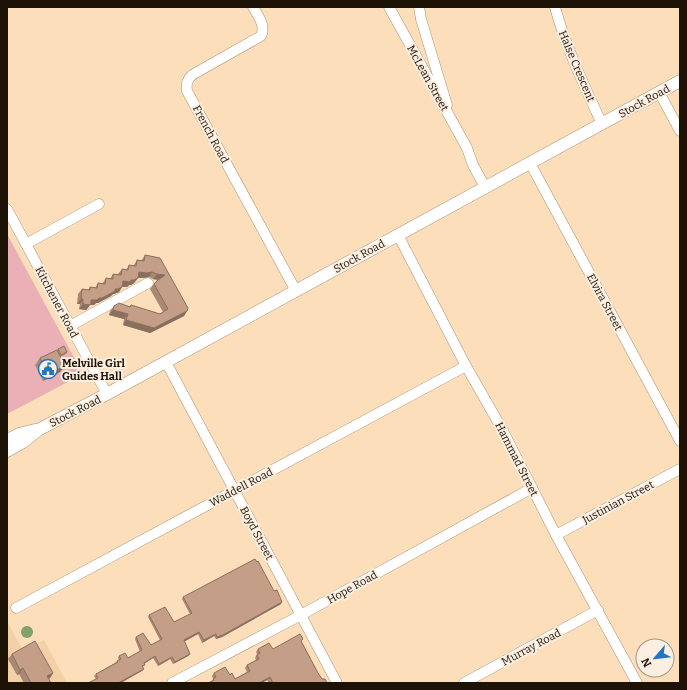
<svg xmlns="http://www.w3.org/2000/svg" width="687" height="690" font-family="Bitter,serif">
<style>
.built{fill:#f4d0a7}
.green{fill:#ebafb6}
.water{fill:#83a169}
.lines{fill:none;stroke-linecap:round;stroke-linejoin:round}
.minor-casing{stroke:#ab8f6f;stroke-width:11}
.major-casing{stroke:#ab8f6f;stroke-width:13}
.minor{stroke:#fff;stroke-width:10}
.major{stroke:#fff;stroke-width:12}
.wall{fill:#a98874}
.shaded-wall{fill:#8a6f5e}
.building{fill:#c59e87;stroke:#8a6f5e}
.labels{text-anchor:middle;stroke-width:4;stroke-linejoin:round;paint-order:stroke}
.street-label{font-size:11px;fill:#1c1205;stroke:#fbefe1}
.poi-label{font-size:11px;font-weight:bold;fill:#1c1205;stroke:#fbefe1;text-anchor:start}
</style>
<rect width="100%" height="100%" fill="#fddebb"/>
<polygon class="built" points="7,621 23,651 44,640 67,683 7,683"/>
<polygon class="green" points="7,234 83,374 7,414"/>
<circle class="water" cx="27" cy="632" r="6"/>
<g class="lines">
<g class="minor-casing">
<g id="minor">
<path d="M 253,7 C 258,16 266,25 261,36 L 192,75 C 187,80 186,84 187,91 L 296,291"/>
<polyline points="389,7 467,148 473,165 485,187"/>
<polyline points="419,7 421,19 447,105"/>
<path d="M 555,7 C 566,48 584,85 602,124"/>
<polyline points="659,92 680,131"/>
<polyline points="530,163 680,441"/>
<polyline points="7,209 107,394"/>
<polyline points="398,235 466,366 502,429 556,535 637,683"/>
<polyline points="26,244 99,204"/>
<polyline points="70,326 148,283"/>
<polyline points="166,362 337,683"/>
<polyline points="556,535 680,469"/>
<polyline points="16,608 466,366"/>
<polyline points="172,683 301,615 532,488"/>
<polyline points="464,683 598,610"/>
</g>
</g>
<g class="major-casing">
<g id="major">
<polyline points="7,440 19,434 35,430"/>
<polyline points="7,451 23,442 38,430 107,394 680,81"/>
</g>
</g>
<use href="#minor" class="minor"/>
<use href="#major" class="major"/>
</g>
<g class="wall">
<polygon points="145,255 187,311 184,316 150,333 123,325 124,319 109,315 110,311 114,306 130,306 131,305 160,314 163,312 150,289 157,280 153,279 149,277 143,278 138,278 134,283 131,285 129,285 127,287 122,287 119,292 114,294 113,294 111,296 98,303 96,303 94,305 90,305 87,309 86,310 79,309 80,304 77,304 78,294 82,289 88,290 90,287 95,288 98,283 102,284 106,278 110,279 113,274 118,274 122,269 126,270 129,265 134,265 137,260 141,261"/>
<polygon points="58,349 67,352 66,354 60,357 65,366 60,372 43,381 35,365 40,358 57,351"/>
<polygon points="183,597 281,604 222,637 216,639 214,636 202,643 198,634 184,641 190,654 188,656 173,664 170,659 158,666 153,658 144,664 142,671 96,679 94,676 96,674 115,663 117,661 119,660 118,658 119,656 128,658 140,652 135,639 136,637 151,645 160,640 148,617 149,615 174,622 190,614 182,599"/>
<polygon points="303,639 301,641 318,673 322,679 327,683 269,683 267,680 262,683 208,683 211,682 213,679 212,676 214,673 230,675 235,679 247,672 245,668 247,665 256,660 255,658 257,654 256,652 258,649 273,649"/>
<polygon points="12,654 53,673 50,678 48,679 51,683 24,683 19,674 17,675 8,659"/>
</g>
<g class="shaded-wall">
<polygon points="139,272 152,272 149,277 143,278 135,277"/>
<polygon points="157,274 165,275 162,280 153,279"/>
<polygon points="138,278 134,283 131,285 129,285 127,287 119,286 123,281"/>
<polygon points="122,287 119,292 114,294 113,294 111,296 98,303 96,303 94,305 90,305 87,309 86,310 79,309 83,304 91,300 99,298 115,289"/>
<polygon points="81,299 83,299 80,304 77,304"/>
<polygon points="113,310 128,314 124,319 109,315"/>
<polygon points="187,311 184,316 150,333 123,325 126,320"/>
<polygon points="65,366 60,372 43,381 48,374"/>
<polygon points="282,602 281,604 222,637 216,639 217,637"/>
<polygon points="199,632 198,634 182,643 184,640"/>
<polygon points="216,634 214,636 202,643 204,640"/>
<polygon points="190,654 188,656 173,664 175,662"/>
<polygon points="155,656 153,658 142,665 144,663"/>
<polygon points="172,657 170,659 158,666 159,664"/>
<polygon points="23,668 19,674 17,675 20,670"/>
<polygon points="144,669 142,671 121,683 118,683"/>
<polygon points="53,673 50,678 43,682 47,676"/>
<polygon points="270,677 267,680 262,683 259,683"/>
</g>
<g class="building">
<polygon points="145,255 160,258 188,308 187,311 154,328 126,320 128,314 113,310 114,306 119,303 130,307 131,305 160,314 168,309 154,284 158,280 165,275 157,274 152,272 147,273 139,272 138,278 134,280 131,280 130,282 123,281 122,287 118,289 115,289 115,291 102,298 99,298 97,300 91,300 91,304 89,305 83,304 83,299 81,299 82,289 90,290 90,287 97,288 98,283 105,284 106,278 113,279 113,274 121,275 122,269 128,270 129,265 136,266 137,260 144,261"/>
<polygon points="64,346 67,352 61,355 58,349"/>
<polygon points="57,350 65,366 48,374 40,358"/>
<polygon points="255,559 257,562 258,561 274,591 277,590 282,602 223,635 217,637 216,634 204,640 199,632 184,640 190,654 175,662 172,657 159,664 155,656 144,663 145,665 142,666 144,669 118,683 88,683 98,678 96,674 118,662 117,661 121,659 119,656 125,653 128,658 142,650 136,637 143,633 151,645 162,639 149,615 165,607 174,622 192,613 183,597"/>
<polygon points="300,634 303,639 301,641 318,673 322,679 325,679 327,683 273,683 270,677 259,683 208,683 214,680 213,679 216,677 214,673 225,667 230,675 232,673 235,679 250,671 247,665 259,659 257,655 260,653 258,649 269,643 273,649"/>
<polygon points="35,641 53,673 47,676 51,683 31,683 23,668 20,670 12,654"/>
</g>
<defs>
<g id="civic-ring" transform="scale(1)"><circle r="9.5" fill="#fbefe1" stroke="#2277c5" stroke-width="1.5"/><path d="M-.6-6.5H3V-4.5H.6V-3L4-1V1h2V6H-6V1h2V-1L-.6-3ZM-1.2 2.5V6h2.4V2.5Z" fill="#2277c5"/></g>
</defs>
<g fill-rule="evenodd">
<use href="#civic-ring" x="48" y="369"/>
</g>
<g class="labels">
<g class="street-label">
<text transform="translate(577 66) rotate(67)" y="4">Halse Crescent</text>
<text transform="translate(428 78) rotate(61)" y="4">McLean Street</text>
<text transform="translate(644 101) rotate(-29)" y="4">Stock Road</text>
<text transform="translate(211 134) rotate(62)" y="4">French Road</text>
<text transform="translate(359 256) rotate(-29)" y="4">Stock Road</text>
<text transform="translate(57 302) rotate(62)" y="4">Kitchener Road</text>
<text transform="translate(605 302) rotate(62)" y="4">Elvira Street</text>
<text transform="translate(75 411) rotate(-27)" y="4">Stock Road</text>
<text transform="translate(517 459) rotate(63)" y="4">Hammad Street</text>
<text transform="translate(241 487) rotate(-28)" y="4">Waddell Road</text>
<text transform="translate(618 502) rotate(-28)" y="4">Justinian Street</text>
<text transform="translate(257 533) rotate(62)" y="4">Boyd Street</text>
<text transform="translate(352 587) rotate(-29)" y="4">Hope Road</text>
<text transform="translate(531 647) rotate(-28)" y="4">Murray Road</text>
</g>
<g class="poi-label">
<text x="62" y="367">Melville Girl<tspan x="62" dy="13">Guides Hall</tspan></text>
</g>
</g>
<rect width="687" height="690" fill="none" stroke="#1c1205" stroke-width="16"/>
<g transform="translate(655 658) rotate(242)"><circle r="19" fill="#fbefe1" stroke="#a29789"/>
<path d="M0-3L7 15L0 10L-7 15Z" fill="#2277c5"/>
<text y="-6" font-size="11" font-weight="bold" text-anchor="middle" fill="#1c1205">N</text>
</g>
</svg>
